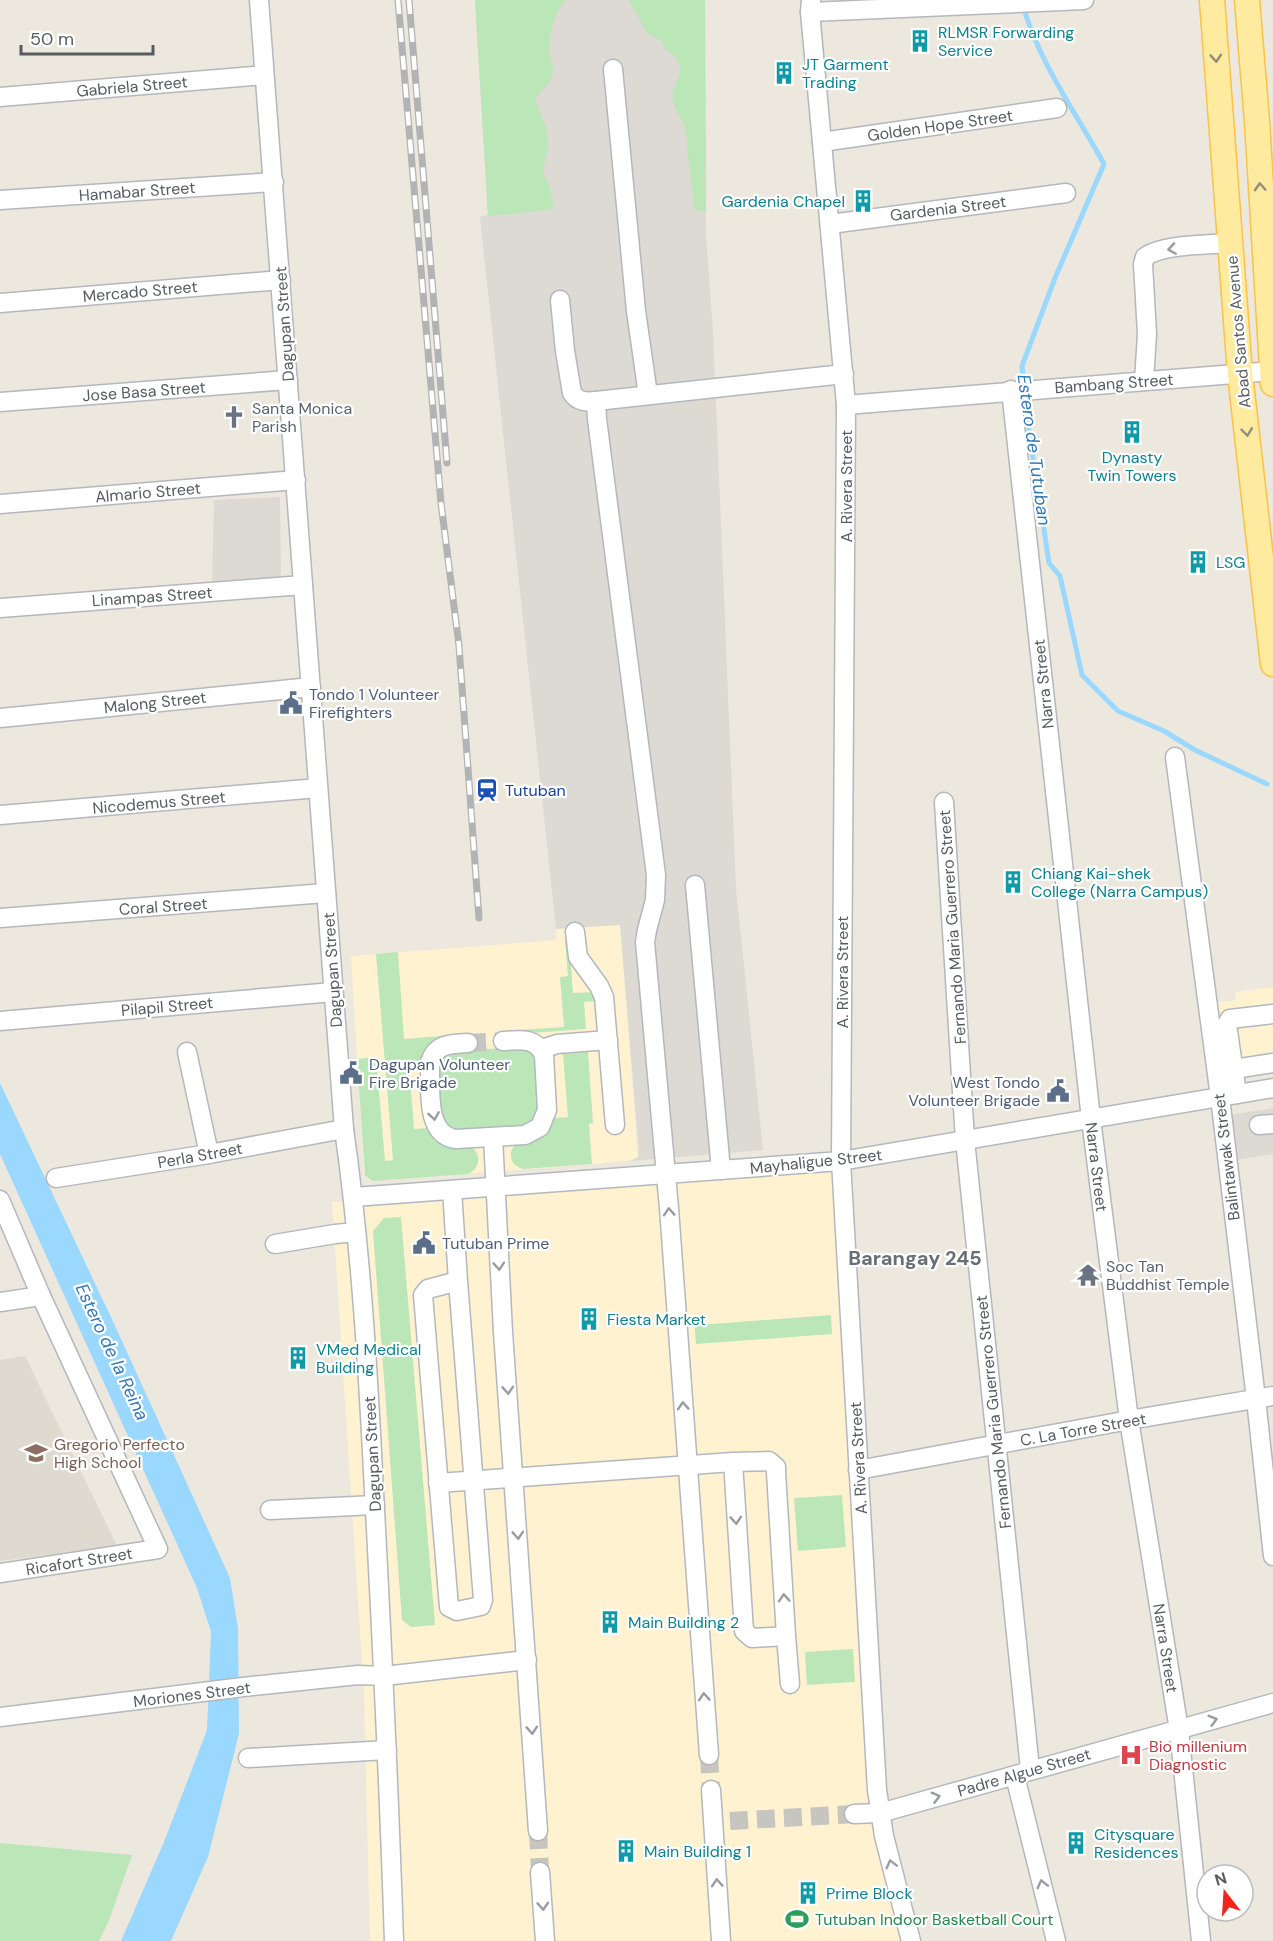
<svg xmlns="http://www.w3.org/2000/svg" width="1273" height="1941" font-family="'DM Sans',sans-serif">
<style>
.commercial{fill:#fff2d0}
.industrial{fill:#dcdad3}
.education{fill:#dedacf}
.green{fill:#bae6b8}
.water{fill:#9bd8ff}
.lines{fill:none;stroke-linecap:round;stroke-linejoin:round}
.stream{stroke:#9bd8ff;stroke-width:5}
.minor-tunnel{stroke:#c7c5bf;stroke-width:18;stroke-dasharray:18 9;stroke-linecap:butt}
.minor-casing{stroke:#b4b7bd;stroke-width:21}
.major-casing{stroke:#fbc148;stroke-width:27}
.minor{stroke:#fff;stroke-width:18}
.major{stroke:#ffeba0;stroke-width:24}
.rail-casing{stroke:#b2b3b4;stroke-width:7}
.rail{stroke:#fff;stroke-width:4.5;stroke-dasharray:14;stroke-linecap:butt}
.oneway{stroke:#928e77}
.oneway2{stroke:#9a9da0}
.labels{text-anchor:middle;stroke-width:4.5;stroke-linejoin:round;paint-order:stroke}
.culture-label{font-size:16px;fill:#0d838f;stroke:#fff;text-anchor:start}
.street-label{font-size:16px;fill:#575c61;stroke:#fff}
.worship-label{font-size:16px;fill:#5b616d;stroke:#fff;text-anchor:start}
.service-label{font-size:16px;fill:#4e5e75;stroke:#fff;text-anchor:start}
.transit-label{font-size:16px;fill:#164399;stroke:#fff;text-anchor:start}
.education-label{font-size:16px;fill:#785e54;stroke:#fff;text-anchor:start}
.health-label{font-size:16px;fill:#be3a42;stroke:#fff;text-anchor:start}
.leisure-label{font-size:16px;fill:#27864d;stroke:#fff;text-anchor:start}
.water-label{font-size:18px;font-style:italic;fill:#3379b7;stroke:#fff}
.quarter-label{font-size:20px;font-weight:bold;fill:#686e73;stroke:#fff}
</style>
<rect width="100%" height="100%" fill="#ece8de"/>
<g class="commercial">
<polygon points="620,924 638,1157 634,1160 592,1164 373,1181 367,1179 364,1174 351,956 557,940 556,929"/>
<polygon points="1273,987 1273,1059 1229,1065 1212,1003 1236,1000 1235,992"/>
<polygon points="838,1164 874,1789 908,1941 370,1941 364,1694 332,1202"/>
</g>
<g class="industrial">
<polygon points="475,0 705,0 706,236 713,331 736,888 763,1150 630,1161 638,1157 639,1151 620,925 556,929 480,217 488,215"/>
<polygon points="280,497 281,582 212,588 214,500"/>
<polygon points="1273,1108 1273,1154 1236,1160 1229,1115"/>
</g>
<polygon class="education" points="25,1356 117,1546 0,1561 0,1360"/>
<g class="green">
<path d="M 475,0 L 565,0 C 555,14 547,37 550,54 C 550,59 553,64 553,68 C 553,85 541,89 535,100 L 547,130 L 548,146 L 543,172 L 550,188 L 554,209 L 488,216 Z"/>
<path d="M 629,0 L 705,0 L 706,212 L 698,211 L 694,207 L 685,127 C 682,117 674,110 673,100 C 670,80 696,67 665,49 L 662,41 L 647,33 Z"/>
<polygon points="569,939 573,993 596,992 596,1001 584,1002 586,1029 503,1035 503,1031 564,1027 560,977 568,976 565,940"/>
<path d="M 398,952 L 404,1039 L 467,1034 C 445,1039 422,1036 423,1065 L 409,1066 L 414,1129 L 428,1128 L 433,1135 L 471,1146 C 482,1155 480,1168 468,1174 L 373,1181 L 365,1176 L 357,1059 L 376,1057 L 385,1161 L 393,1160 L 376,954 Z"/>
<polygon points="524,1047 535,1054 540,1111 531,1126 457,1132 441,1122 437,1068 441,1056 452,1051"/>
<path d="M 588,1052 L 593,1123 L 589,1124 L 592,1164 L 523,1169 C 512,1166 508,1157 513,1147 L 551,1125 L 554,1118 L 568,1117 L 563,1054 Z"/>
<polygon points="401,1217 435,1625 411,1627 402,1620 373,1231 384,1218"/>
<polygon points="831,1315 832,1334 696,1344 694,1316 699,1316 700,1325"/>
<polygon points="842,1495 846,1547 798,1551 794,1498"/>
<polygon points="853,1649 855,1682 807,1685 805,1652"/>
<polygon points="0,1843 132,1855 110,1918 99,1941 0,1941"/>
</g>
<polygon class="water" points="0,1083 111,1317 230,1578 238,1629 239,1734 208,1857 171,1941 121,1941 164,1842 207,1730 211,1632 197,1588 0,1154"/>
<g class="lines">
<path class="stream" d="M 1023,5 C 1038,61 1076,113 1104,164 L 1055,278 L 1022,366 L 1028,424 L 1049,563 L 1060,576 L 1082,675 L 1118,711 L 1164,731 L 1195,750 L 1267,784"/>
<g class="minor-tunnel">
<polyline points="468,1043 503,1041"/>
<polyline points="709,1755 711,1790"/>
<polyline points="730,1821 854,1814"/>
<polyline points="538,1831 540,1872"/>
</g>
<g class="minor-casing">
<g id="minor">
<path d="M 259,0 L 344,1129 C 361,1249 368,1370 374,1491 C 382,1641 389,1791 394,1941"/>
<polyline points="811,0 810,12 846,405 841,1161 877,1790 884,1836 911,1941"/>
<polyline points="810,12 1084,0"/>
<polyline points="613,69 636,311 648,395"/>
<polyline points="0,97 264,75"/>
<polyline points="822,142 1057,108"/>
<polyline points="0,200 274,182"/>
<polyline points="830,224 1066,193"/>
<path d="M 560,300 L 565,351 L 572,393 C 578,402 586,402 596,401"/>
<polyline points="0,303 281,280"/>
<path d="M 1144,381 L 1147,334 L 1143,264 L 1145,257 C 1162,244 1208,245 1230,243"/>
<polyline points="1011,390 1091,1119 1129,1420 1179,1730 1201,1941"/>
<polyline points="0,402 288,380"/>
<polyline points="846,405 1273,371"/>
<polyline points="0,504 296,480"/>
<polyline points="0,608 303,585"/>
<polyline points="0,718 311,687"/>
<polyline points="1175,757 1220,1097 1256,1399 1273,1556"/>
<polyline points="944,802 965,1140 1030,1769"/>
<polyline points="0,815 318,788"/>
<polyline points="695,885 721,1170"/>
<polyline points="0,918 326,893"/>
<polyline points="575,932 578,957 599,986 604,997 615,1125"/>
<polyline points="0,1021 333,992"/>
<path d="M 468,1043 C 451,1044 436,1043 430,1062 C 431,1086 424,1135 456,1139 L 525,1135 L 540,1127 L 547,1110 L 544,1055 C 536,1037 520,1040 503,1041"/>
<polyline points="542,1049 557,1044 608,1040"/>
<polyline points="187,1052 209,1154"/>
<polyline points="1234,1069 1273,1063"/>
<polyline points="1237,1094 1227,1024 1230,1019 1273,1014"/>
<polyline points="1259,1125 1273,1124"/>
<polyline points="493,1137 503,1332 538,1831"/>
<polyline points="56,1178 209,1154 344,1129"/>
<polyline points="452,1190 458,1281 483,1600 481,1606 457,1611 449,1607 423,1295 428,1289 458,1281"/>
<polyline points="354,1197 841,1161 1273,1088"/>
<polyline points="0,1200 41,1296 158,1549 0,1573"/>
<polyline points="275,1244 335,1234 356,1232"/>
<polyline points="0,1302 41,1296"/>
<polyline points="858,1470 1129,1420 1273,1396"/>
<polyline points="438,1483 733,1462 769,1461 776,1467 776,1472 786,1636 752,1638 744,1631 733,1462"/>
<polyline points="270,1510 375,1505"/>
<polyline points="786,1636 790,1684"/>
<polyline points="0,1717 243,1687 358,1675 384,1676 527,1660"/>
<polyline points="709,1755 669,1208 645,942 647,930 655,900 656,875 597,419 596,401 844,374"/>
<polyline points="248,1758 387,1750"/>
<polyline points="1015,1776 1056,1941"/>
<polyline points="711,1790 721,1941"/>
<polyline points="854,1814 880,1813 1273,1703"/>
<polyline points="540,1872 545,1941"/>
</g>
</g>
<g class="major-casing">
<g id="major">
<polyline points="1212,0 1240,374 1273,664"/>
<polyline points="1247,0 1257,121 1273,384"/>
</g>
</g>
<use href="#minor" class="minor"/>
<use href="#major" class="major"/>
<g class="rail-casing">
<g id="rail">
<polyline points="398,0 441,503 459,646 479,918"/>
<polyline points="409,0 447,463"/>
</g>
</g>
<use href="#rail" class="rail"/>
</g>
<defs><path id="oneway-chevron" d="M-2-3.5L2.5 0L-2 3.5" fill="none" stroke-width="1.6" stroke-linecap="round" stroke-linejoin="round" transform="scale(1.5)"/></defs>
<g class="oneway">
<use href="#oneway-chevron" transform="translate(1216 58) rotate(86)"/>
<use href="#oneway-chevron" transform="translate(1260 187) rotate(-93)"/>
<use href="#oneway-chevron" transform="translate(1247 432) rotate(83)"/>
</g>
<g class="oneway2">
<use href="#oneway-chevron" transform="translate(1172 249) rotate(171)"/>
<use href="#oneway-chevron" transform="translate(434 1116) rotate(81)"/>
<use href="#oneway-chevron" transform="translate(669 1212) rotate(-94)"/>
<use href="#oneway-chevron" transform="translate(499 1266) rotate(86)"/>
<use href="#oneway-chevron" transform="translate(508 1390) rotate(86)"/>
<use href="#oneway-chevron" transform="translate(683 1406) rotate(-94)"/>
<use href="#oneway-chevron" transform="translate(736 1520) rotate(86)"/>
<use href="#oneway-chevron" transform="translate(518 1535) rotate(86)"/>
<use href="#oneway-chevron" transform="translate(784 1598) rotate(-94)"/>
<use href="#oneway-chevron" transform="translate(704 1697) rotate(-94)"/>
<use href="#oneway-chevron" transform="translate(1213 1720) rotate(-16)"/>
<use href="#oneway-chevron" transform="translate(532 1730) rotate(86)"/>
<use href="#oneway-chevron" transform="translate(936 1797) rotate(-15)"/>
<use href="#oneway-chevron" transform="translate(891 1864) rotate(-104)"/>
<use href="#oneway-chevron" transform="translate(717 1883) rotate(-94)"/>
<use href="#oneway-chevron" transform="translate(1042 1884) rotate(-104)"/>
<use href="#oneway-chevron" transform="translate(543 1906) rotate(86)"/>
</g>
<defs>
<g id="building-bare" transform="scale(1.8)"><path d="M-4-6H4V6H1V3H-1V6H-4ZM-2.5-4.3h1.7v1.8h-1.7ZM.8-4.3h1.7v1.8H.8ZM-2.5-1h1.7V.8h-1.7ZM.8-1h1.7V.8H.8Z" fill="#0f9aa8" stroke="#fff" stroke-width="2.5" paint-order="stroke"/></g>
<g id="church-bare" transform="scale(1.8)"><path d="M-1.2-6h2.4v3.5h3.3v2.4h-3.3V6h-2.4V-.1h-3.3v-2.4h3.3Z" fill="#6b7280" stroke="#fff" stroke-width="2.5" paint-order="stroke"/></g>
<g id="civic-bare" transform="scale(1.8)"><path d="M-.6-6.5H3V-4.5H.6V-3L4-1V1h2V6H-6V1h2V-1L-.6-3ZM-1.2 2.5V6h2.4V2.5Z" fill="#5c6f8a" stroke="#fff" stroke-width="2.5" paint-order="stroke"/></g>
<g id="station-bare" transform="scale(1.8)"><path d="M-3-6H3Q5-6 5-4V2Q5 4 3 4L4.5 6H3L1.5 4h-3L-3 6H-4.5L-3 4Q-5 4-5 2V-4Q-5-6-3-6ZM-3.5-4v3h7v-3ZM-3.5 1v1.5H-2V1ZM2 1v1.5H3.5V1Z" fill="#1a4fb4" stroke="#fff" stroke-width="2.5" paint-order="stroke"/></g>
<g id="temple-bare" transform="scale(1.8)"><path d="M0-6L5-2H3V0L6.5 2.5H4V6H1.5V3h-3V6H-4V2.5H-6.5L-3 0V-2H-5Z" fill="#6b7280" stroke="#fff" stroke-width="2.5" paint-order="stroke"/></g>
<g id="school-bare" transform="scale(1.8)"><path d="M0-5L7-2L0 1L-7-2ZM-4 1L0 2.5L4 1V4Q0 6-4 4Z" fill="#8d6e63" stroke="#fff" stroke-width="2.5" paint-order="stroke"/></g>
<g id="hospital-bare" transform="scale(1.8)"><path d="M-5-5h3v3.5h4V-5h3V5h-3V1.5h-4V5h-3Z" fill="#e0444e" stroke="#fff" stroke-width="2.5" paint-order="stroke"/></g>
<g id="stadium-bare" transform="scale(1.8)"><path d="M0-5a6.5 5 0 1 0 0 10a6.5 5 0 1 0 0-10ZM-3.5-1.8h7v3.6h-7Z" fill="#2e9e5b" stroke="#fff" stroke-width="2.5" paint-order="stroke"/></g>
</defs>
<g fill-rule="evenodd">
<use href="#building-bare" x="920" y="41"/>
<use href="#building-bare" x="784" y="73"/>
<use href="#building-bare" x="863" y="201"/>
<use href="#church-bare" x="234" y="417"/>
<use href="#building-bare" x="1132" y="432"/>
<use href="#building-bare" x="1198" y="562"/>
<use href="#civic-bare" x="291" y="703"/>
<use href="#station-bare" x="487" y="790"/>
<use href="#building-bare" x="1013" y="882"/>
<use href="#civic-bare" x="351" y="1073"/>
<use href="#civic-bare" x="1058" y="1091"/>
<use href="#civic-bare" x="424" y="1243"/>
<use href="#temple-bare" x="1088" y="1275"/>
<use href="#building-bare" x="589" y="1319"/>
<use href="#building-bare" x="298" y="1358"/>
<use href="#school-bare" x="36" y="1453"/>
<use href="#building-bare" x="610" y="1622"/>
<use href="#hospital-bare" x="1131" y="1755"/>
<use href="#building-bare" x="1076" y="1843"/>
<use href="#building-bare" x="626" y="1851"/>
<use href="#building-bare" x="808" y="1893"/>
<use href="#stadium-bare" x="797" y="1919"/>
</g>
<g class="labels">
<g class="culture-label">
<text x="938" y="38">RLMSR Forwarding<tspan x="938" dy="18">Service</tspan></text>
<text x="802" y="70">JT Garment<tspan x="802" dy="18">Trading</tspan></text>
<text x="845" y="207" text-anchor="end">Gardenia Chapel</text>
<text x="1132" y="463" text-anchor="middle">Dynasty<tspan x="1132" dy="18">Twin Towers</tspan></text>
<text x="1216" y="568">LSG</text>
<text x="1031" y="879">Chiang Kai-shek<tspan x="1031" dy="18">College (Narra Campus)</tspan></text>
<text x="607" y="1325">Fiesta Market</text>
<text x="316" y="1355">VMed Medical<tspan x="316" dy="18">Building</tspan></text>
<text x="628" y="1628">Main Building 2</text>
<text x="1094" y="1840">Citysquare<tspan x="1094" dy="18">Residences</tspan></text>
<text x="644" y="1857">Main Building 1</text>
<text x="826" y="1899">Prime Block</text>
</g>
<g class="street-label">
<text transform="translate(132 86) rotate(-5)" y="6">Gabriela Street</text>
<text transform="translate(940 125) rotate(-8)" y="6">Golden Hope Street</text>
<text transform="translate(137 191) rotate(-4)" y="6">Hamabar Street</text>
<text transform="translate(948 208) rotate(-7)" y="6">Gardenia Street</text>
<text transform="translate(140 291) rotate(-5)" y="6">Mercado Street</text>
<text transform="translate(284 324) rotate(-94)" y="6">Dagupan Street</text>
<text transform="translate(1238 332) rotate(-95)" y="6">Abad Santos Avenue</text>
<text transform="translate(1114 383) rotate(-4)" y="6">Bambang Street</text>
<text transform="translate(144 391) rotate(-4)" y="6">Jose Basa Street</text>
<text transform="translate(846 486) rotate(-90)" y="6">A. Rivera Street</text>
<text transform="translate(148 492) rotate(-5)" y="6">Almario Street</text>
<text transform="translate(152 596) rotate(-4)" y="6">Linampas Street</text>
<text transform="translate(1043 684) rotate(-96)" y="6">Narra Street</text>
<text transform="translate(155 702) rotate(-6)" y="6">Malong Street</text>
<text transform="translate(159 802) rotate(-5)" y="6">Nicodemus Street</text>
<text transform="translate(163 906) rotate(-4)" y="6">Coral Street</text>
<text transform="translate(952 927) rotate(-94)" y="6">Fernando Maria Guerrero Street</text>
<text transform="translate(332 970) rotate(-94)" y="6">Dagupan Street</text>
<text transform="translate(842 972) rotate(-90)" y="6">A. Rivera Street</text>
<text transform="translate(167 1006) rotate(-5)" y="6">Pilapil Street</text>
<text transform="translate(200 1155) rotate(-10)" y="6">Perla Street</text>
<text transform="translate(1226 1157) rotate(-97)" y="6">Balintawak Street</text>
<text transform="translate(816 1161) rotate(-6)" y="6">Mayhaligue Street</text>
<text transform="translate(1097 1167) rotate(83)" y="6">Narra Street</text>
<text transform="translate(993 1412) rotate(-96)" y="6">Fernando Maria Guerrero Street</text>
<text transform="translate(1083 1429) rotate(-10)" y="6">C. La Torre Street</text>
<text transform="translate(372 1454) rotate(-93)" y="6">Dagupan Street</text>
<text transform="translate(858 1458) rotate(-93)" y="6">A. Rivera Street</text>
<text transform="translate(79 1561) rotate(-9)" y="6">Ricafort Street</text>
<text transform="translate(1166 1648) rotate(81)" y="6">Narra Street</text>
<text transform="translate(192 1694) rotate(-7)" y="6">Moriones Street</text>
<text transform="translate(1024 1772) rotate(-16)" y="6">Padre Algue Street</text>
</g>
<g class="worship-label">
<text x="252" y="414">Santa Monica<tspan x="252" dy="18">Parish</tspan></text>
<text x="1106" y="1272">Soc Tan<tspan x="1106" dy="18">Buddhist Temple</tspan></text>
</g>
<g class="service-label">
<text x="309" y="700">Tondo 1 Volunteer<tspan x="309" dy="18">Firefighters</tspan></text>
<text x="369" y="1070">Dagupan Volunteer<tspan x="369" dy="18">Fire Brigade</tspan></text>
<text x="1040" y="1088" text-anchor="end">West Tondo<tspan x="1040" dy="18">Volunteer Brigade</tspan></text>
<text x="442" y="1249">Tutuban Prime</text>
</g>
<g class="transit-label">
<text x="505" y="796">Tutuban</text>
</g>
<g class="education-label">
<text x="54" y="1450">Gregorio Perfecto<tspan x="54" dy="18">High School</tspan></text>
</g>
<g class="health-label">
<text x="1149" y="1752">Bio millenium<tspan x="1149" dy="18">Diagnostic</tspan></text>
</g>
<g class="leisure-label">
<text x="815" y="1925">Tutuban Indoor Basketball Court</text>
</g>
<g class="water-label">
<text transform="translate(1034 450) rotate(82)" y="6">Estero de Tutuban</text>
<text transform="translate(112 1352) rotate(65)" y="6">Estero de la Reina</text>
</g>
<g class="quarter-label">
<text x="915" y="1265">Barangay 245</text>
</g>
</g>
<g transform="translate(1225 1893) rotate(343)"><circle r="28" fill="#ffffff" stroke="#bcbec0" stroke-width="1.5"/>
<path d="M0-4.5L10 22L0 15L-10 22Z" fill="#f4231b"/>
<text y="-9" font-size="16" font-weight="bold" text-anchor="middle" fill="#575c61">N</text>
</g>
<path d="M21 45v9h132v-9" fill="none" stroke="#575c61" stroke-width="3"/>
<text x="30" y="45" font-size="18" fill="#575c61" stroke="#ffffff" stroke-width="4.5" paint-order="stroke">50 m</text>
</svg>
